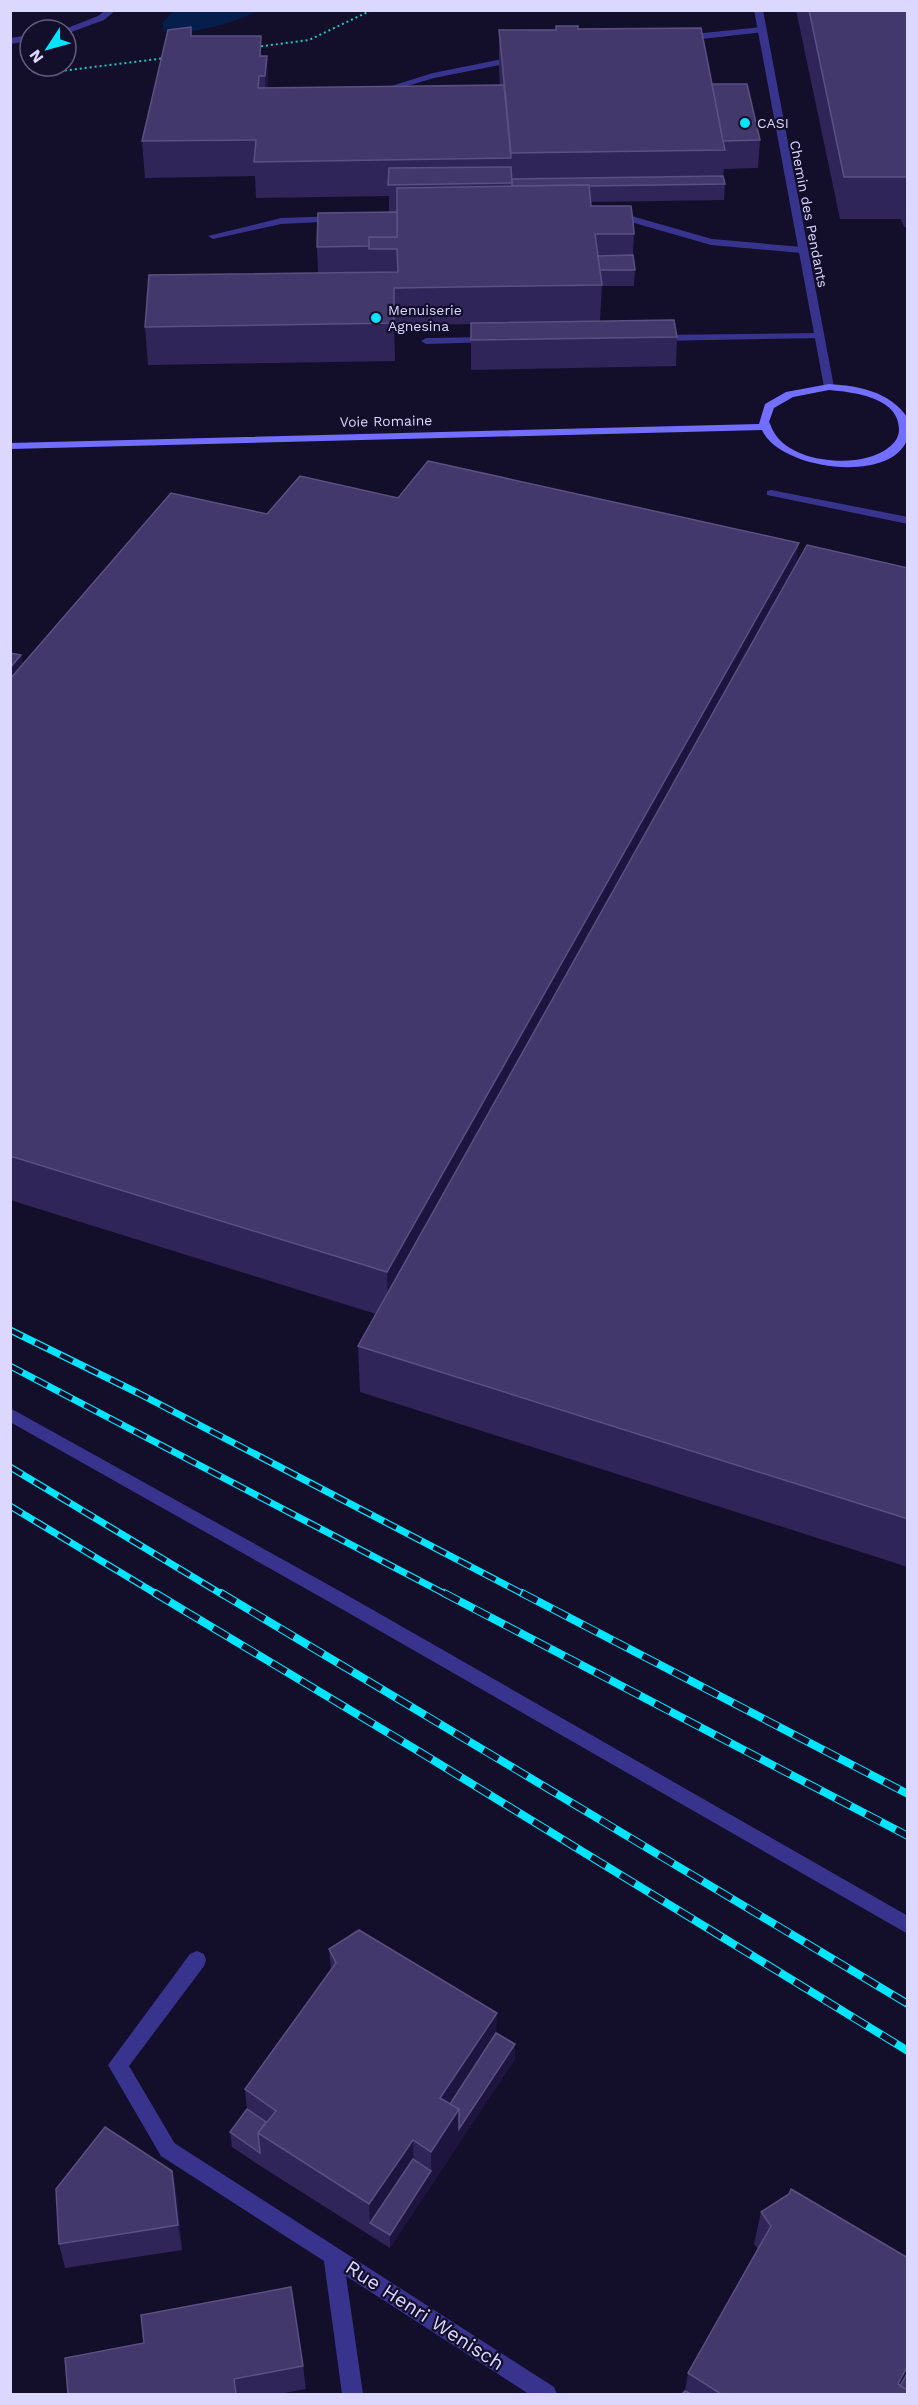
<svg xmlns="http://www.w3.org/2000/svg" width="918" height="2405" font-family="'Work Sans',sans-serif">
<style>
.water{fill:#051e4c}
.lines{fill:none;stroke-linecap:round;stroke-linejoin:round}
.path{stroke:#23c7be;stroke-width:2;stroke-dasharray:2 3;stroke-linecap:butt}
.lane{fill:#38348e;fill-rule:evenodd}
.street{fill:#38348e;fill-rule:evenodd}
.secondary{fill:#726eff;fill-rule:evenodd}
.rail-far1-casing{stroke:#03e4ff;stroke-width:7}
.rail-casing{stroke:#03e4ff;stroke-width:8}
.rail-far1{stroke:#130e2a;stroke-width:4.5;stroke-dasharray:14;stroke-linecap:butt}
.rail{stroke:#130e2a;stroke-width:6;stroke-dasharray:17;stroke-linecap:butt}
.wall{fill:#302559}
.shaded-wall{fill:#1d143f}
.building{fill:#42386b;stroke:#5a5182;stroke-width:1.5}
.poi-dot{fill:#03e4ff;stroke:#130e2a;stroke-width:2}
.labels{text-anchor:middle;stroke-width:4.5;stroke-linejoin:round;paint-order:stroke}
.far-poi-label{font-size:14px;fill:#dbd7ff;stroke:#130e2a;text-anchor:start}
.far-street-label{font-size:14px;fill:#dbd7ff;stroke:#130e2a}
.near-street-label{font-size:20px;fill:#dbd7ff;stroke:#130e2a}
</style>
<rect width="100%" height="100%" fill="#130e2a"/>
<path class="water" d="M 174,11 L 257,11 C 228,26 196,33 164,32 L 162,23 Z"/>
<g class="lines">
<g class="path">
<polyline points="256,47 309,40 372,10"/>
<polyline points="45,73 166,58"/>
</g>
<g class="lane">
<polygon points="106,10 116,10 104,20 69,33 66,34 66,30 62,30 98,16"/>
<polygon points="762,27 765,28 765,32 684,41 679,38 684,35"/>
<polygon points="30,35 30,41 10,44 10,38"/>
<polygon points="517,56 520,57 520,61 434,78 377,95 372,92 433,73"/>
<polygon points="614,211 712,239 802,247 807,250 802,253 711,245 610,216 610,212"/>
<polygon points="338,216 343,219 342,221 281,224 213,239 208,236 281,218"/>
<polygon points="819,333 824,336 823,338 657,341 652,338 657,335"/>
<polygon points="489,337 494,340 493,342 426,344 421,341 426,338"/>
<polygon points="771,490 908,517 908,524 767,495 767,491"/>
<polygon points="10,1408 345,1594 908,1916 908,1934 333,1604 10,1422"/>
<polygon points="197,1951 204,1954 206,1960 204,1966 129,2066 178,2149 175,2156 168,2159 161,2156 108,2065 190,1954"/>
</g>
<g class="street">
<polygon points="754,10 763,10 834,387 829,390 824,387"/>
<polygon points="168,2139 554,2387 557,2394 529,2394 346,2276 363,2394 342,2394 324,2261 161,2156 158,2149 161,2142"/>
</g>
<path class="secondary" d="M 829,384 C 859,386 889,391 908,418 C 908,425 909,434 907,440 C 890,484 780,470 762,430 L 10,449 L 10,443 L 759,424 L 765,404 L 786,392 ZM 829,390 C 852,392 899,397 899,429 C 899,437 895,443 888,448 C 862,469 794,464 775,434 C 772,430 771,425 769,422 L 774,408 L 793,397 Z"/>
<g class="rail-far1-casing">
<g id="rail-far1">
<polyline points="10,1330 138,1393 525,1595"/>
<polyline points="10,1366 447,1595"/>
<polyline points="10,1467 223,1595"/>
<polyline points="10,1506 158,1595"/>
</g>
</g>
<g class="rail-casing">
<g id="rail">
<polyline points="155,1593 415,1749 908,2051"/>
<polyline points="221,1593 908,2004"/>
<polyline points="444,1593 908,1836"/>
<polyline points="522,1593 908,1794"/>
</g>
</g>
<use href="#rail-far1" class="rail-far1"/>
<use href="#rail" class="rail"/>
</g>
<g class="wall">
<polygon points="796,10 908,10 908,227 904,227 901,219 840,219"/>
<polygon points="191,27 191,36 262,56 267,56 268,88 500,85 499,71 499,30 578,29 712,84 760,140 758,168 724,169 723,176 725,184 724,200 591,202 591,206 634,234 633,255 635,270 634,286 602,286 600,321 677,337 676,366 471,370 471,324 394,326 395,361 148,365 145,327 318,273 317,247 389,212 389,196 256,198 255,176 145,178 142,141"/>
<polygon points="398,498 797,563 908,568 908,1567 360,1392 358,1346 376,1314 10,1200 10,653 21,655 23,665 267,514"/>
<polygon points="329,1949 496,2033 515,2044 515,2059 390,2248 262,2167 232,2147 230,2132 247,2109 245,2089 331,1970"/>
<polygon points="172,2171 177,2196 182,2250 65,2268 59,2244"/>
<polygon points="761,2212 908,2394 682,2394 685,2391 688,2373 758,2249 754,2244"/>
<polygon points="303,2366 306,2389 278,2394 68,2394"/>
</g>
<g class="shaded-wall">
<polygon points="267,56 268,92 267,112 265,76"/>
<polygon points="799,543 794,589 388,1318 387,1272"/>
<polygon points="21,655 28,701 10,722 10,668"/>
<polygon points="497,2013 496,2048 447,2122 440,2098"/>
<polygon points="515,2044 515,2059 390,2248 390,2235 431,2171 431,2152 459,2109"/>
<polygon points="413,2140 414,2173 370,2223 369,2204"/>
<polygon points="172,2171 177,2196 182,2250 178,2225"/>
<polygon points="908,2365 908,2376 898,2394 898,2384"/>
</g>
<g class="building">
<polygon points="809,10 908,10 908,179 907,177 844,177"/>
<polygon points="556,26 578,26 578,29 701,28 725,150 511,153 499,30 556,30"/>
<polygon points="191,27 191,36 261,36 260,56 267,56 265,76 259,76 258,88 504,85 511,158 254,162 256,140 142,141 168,30"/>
<polygon points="712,84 747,84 760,140 723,141"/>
<polygon points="511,167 512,183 388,185 389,168"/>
<polygon points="723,176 725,184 589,186 589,185 512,186 512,179"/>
<polygon points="589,185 591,206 631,206 633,221 634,234 595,234 602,285 394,288 394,323 145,327 149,275 398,272 397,249 369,249 369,237 397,237 397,188"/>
<polygon points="397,212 397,237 369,237 369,246 317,247 318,213"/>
<polygon points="633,255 635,270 600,270 598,256"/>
<polygon points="674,320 677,337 471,340 471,323"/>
<polygon points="428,461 799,543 387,1272 10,1156 10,679 171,493 267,514 300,476 398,498"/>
<polygon points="807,545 908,568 908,1519 358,1346"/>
<polygon points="10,653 21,655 10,668"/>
<polygon points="359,1930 497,2013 440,2098 459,2109 431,2152 413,2140 369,2204 258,2133 276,2111 245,2089 336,1963 329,1949"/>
<polygon points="496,2033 515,2044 459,2129 459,2109 450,2104"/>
<polygon points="247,2109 266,2122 258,2133 260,2153 230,2132"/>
<polygon points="105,2127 172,2171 178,2225 59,2244 56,2189"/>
<polygon points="413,2159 431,2171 390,2235 370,2223"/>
<polygon points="791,2189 908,2258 908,2365 898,2384 908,2390 908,2394 721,2394 688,2373 771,2226 761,2212 789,2194"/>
<polygon points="291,2287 303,2366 234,2379 236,2394 68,2394 65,2358 144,2343 141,2315"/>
<polygon points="908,2372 908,2390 900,2386"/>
<polygon points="685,2391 691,2394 682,2394"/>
</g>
<g class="poi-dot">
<circle cx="745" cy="123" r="6"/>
<circle cx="376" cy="318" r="6"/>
</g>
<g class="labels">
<g class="far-poi-label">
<text x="757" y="128">CASI</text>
<text x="388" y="315">Menuiserie<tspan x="388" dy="16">Agnesina</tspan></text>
</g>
<g class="far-street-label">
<text transform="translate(809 214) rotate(79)" y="5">Chemin des Pendants</text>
<text transform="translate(386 421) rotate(-1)" y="5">Voie Romaine</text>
</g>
<g class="near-street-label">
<text transform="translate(425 2315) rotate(33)" y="7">Rue Henri Wenisch</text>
</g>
</g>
<rect width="918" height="2405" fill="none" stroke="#dbd7ff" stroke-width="24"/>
<g transform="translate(48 48) rotate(234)"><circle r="28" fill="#130e2a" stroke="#635e7f" stroke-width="1.5"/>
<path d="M0-4.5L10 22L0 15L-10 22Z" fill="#03e4ff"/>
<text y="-9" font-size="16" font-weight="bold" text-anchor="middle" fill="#dbd7ff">N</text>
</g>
</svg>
